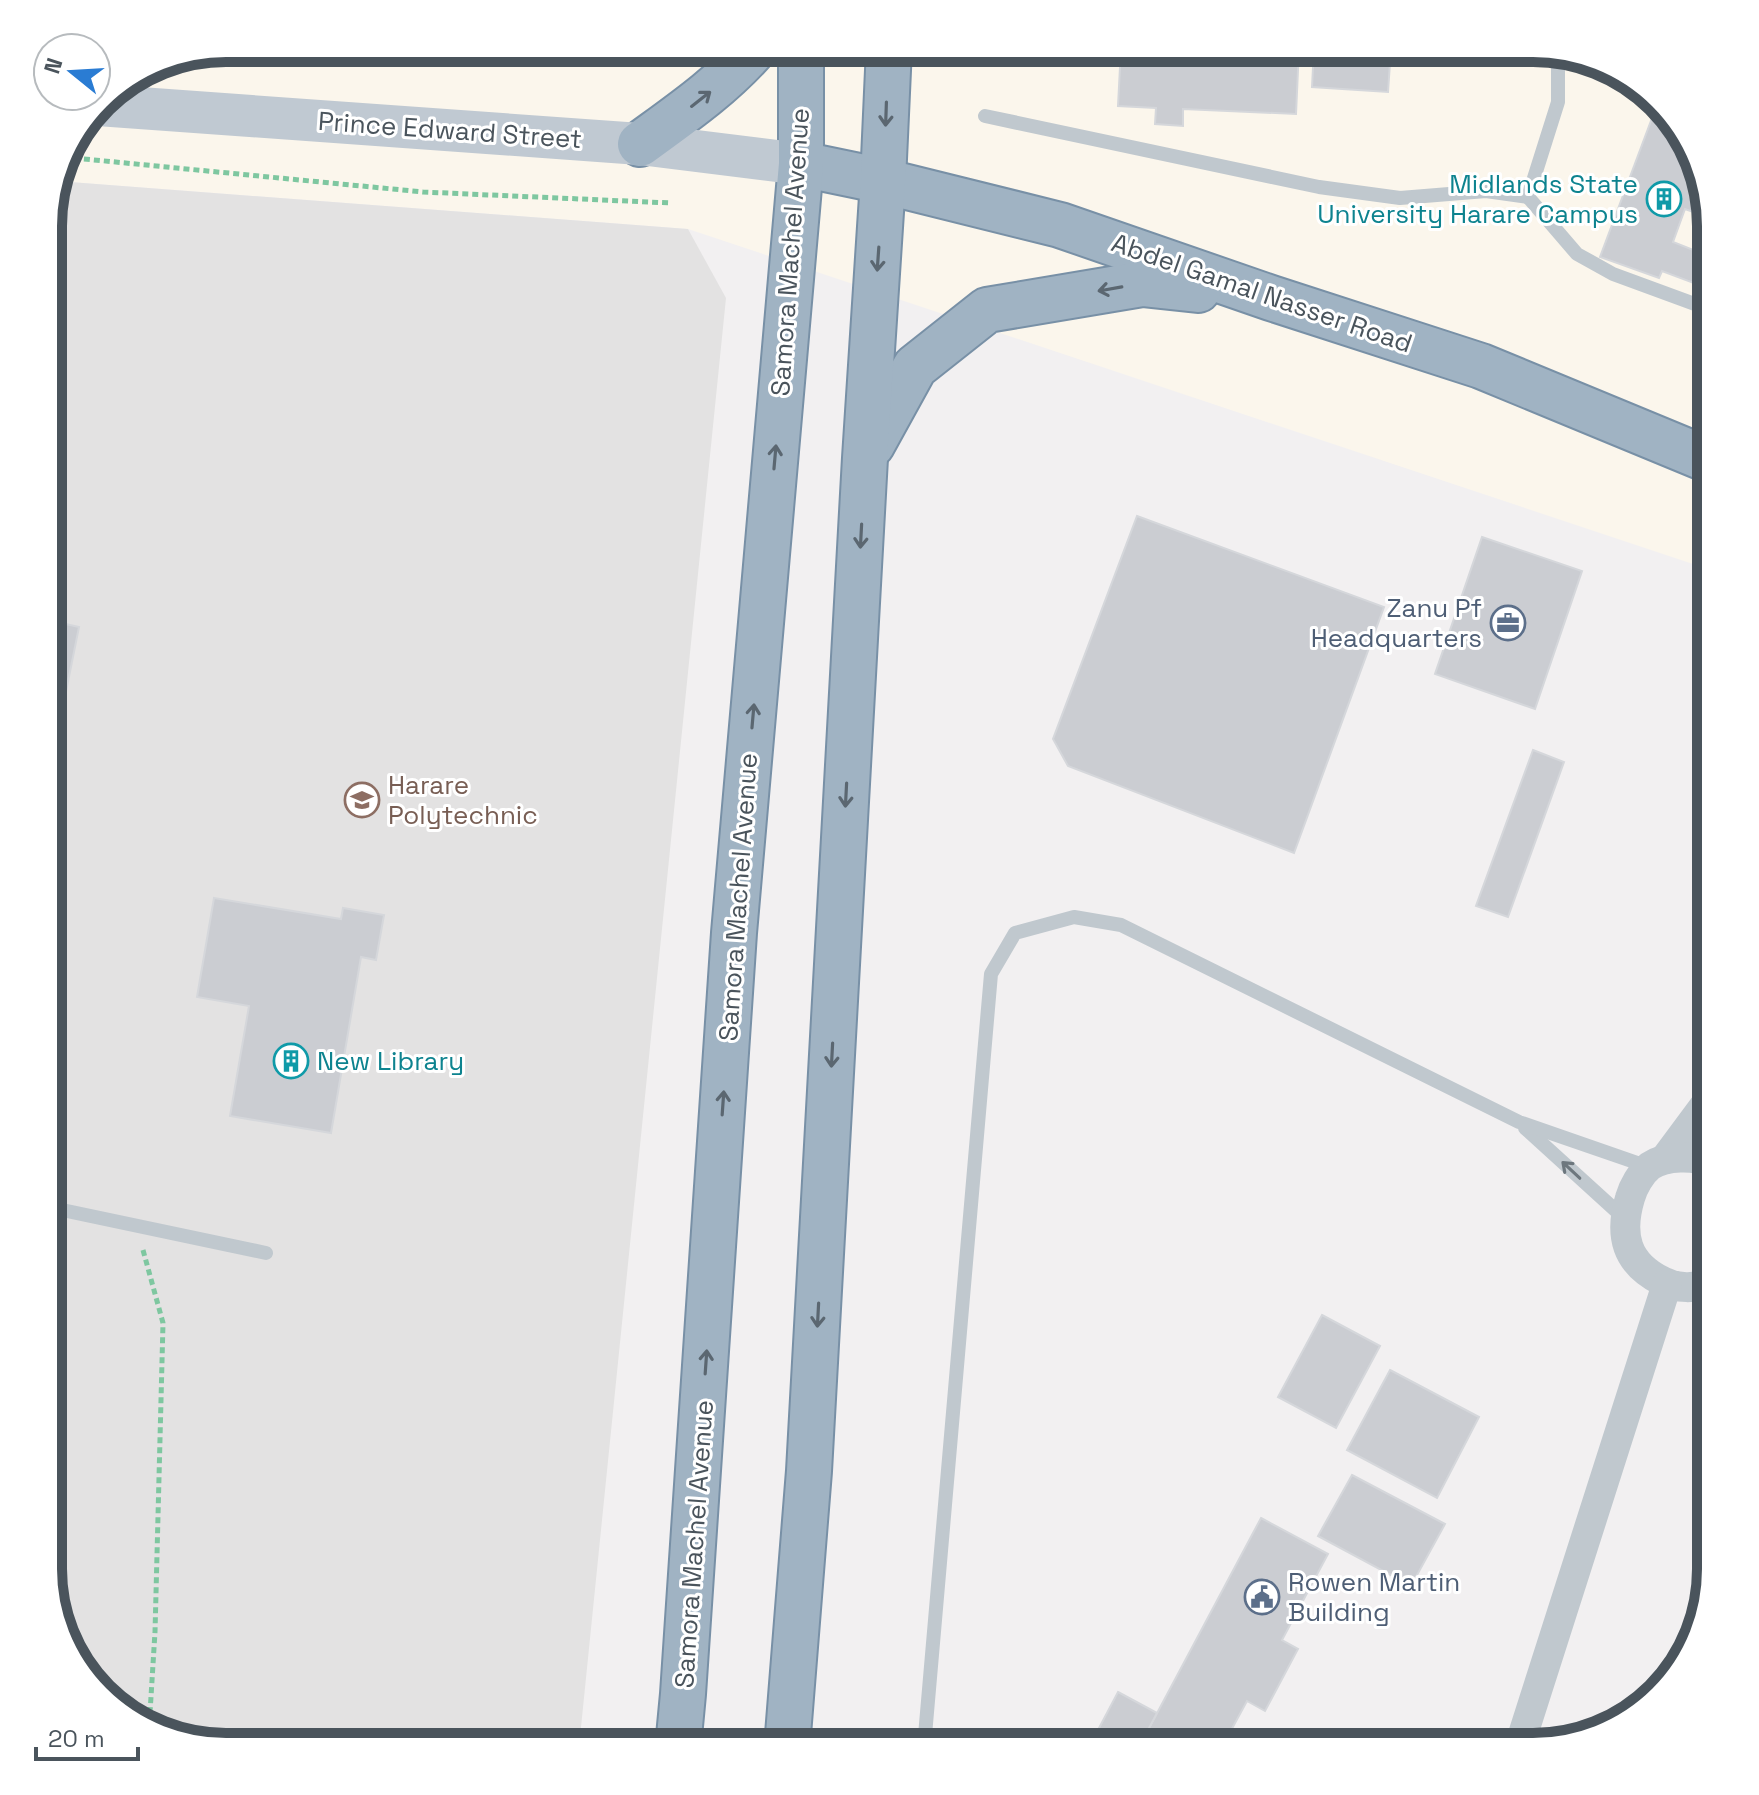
<svg xmlns="http://www.w3.org/2000/svg" width="1759" height="1795" font-family="'Space Grotesk',sans-serif">
<style>
.commercial{fill:#fbf6ec}
.education{fill:#e3e2e2}
.building{fill:#cbcdd2;stroke:#d5d7db;stroke-width:2}
.lines{fill:none;stroke-linecap:round;stroke-linejoin:round}
.trunk-casing{stroke:#7890a6;stroke-width:48}
.path{stroke:#7ec7a0;stroke-width:5;stroke-dasharray:6 4;stroke-linecap:butt}
.service{stroke:#c0c8ce;stroke-width:14}
.minor{stroke:#c0c8ce;stroke-width:30}
.secondary{stroke:#c0c9d2;stroke-width:42}
.trunk{stroke:#a0b3c3;stroke-width:44}
.oneway{stroke:#5b6771}
.oneway2{stroke:#6d777e}
.labels{text-anchor:middle;stroke-width:6;stroke-linejoin:round;paint-order:stroke}
.street-label{font-size:26px;fill:#4a545c;stroke:#fff}
.culture-label{font-size:26px;fill:#0d838f;stroke:#fff;text-anchor:end}
.service-label{font-size:26px;fill:#4e5e75;stroke:#fff;text-anchor:end}
.education-label{font-size:26px;fill:#785e54;stroke:#fff;text-anchor:start}
.rim{fill:none;stroke:#4a545c;stroke-width:10}
</style>
<rect width="100%" height="100%" fill="#f2f0f1"/>
<polygon class="commercial" points="226,48 1545,48 1612,66 1667,109 1701,168 1711,225 1711,570 688,229 57,181 66,147 108,92 158,61"/>
<polygon class="education" points="57,181 688,229 726,298 579,1747 225,1747 147,1729 92,1686 58,1627 48,1570 48,213"/>
<g class="building">
<polygon points="1021,48 1061,48 1060,58 1021,56"/>
<polygon points="1121,48 1299,48 1296,114 1183,109 1183,126 1155,124 1156,108 1118,106"/>
<polygon points="1314,48 1391,48 1388,92 1312,87"/>
<polygon points="1658,102 1667,109 1701,167 1694,185 1705,189 1710,218 1685,209 1673,242 1711,257 1711,293 1709,292 1710,289 1662,271 1659,278 1600,257"/>
<polygon points="1137,516 1384,607 1294,853 1068,766 1053,739"/>
<polygon points="1482,537 1582,571 1535,709 1435,674"/>
<polygon points="48,620 79,627 50,771 48,771"/>
<polygon points="1533,750 1564,762 1508,917 1476,906"/>
<polygon points="214,898 341,919 343,908 384,915 376,960 361,957 331,1133 230,1116 249,1006 197,997"/>
<polygon points="1322,1315 1380,1346 1336,1428 1278,1397"/>
<polygon points="1390,1370 1479,1417 1437,1498 1347,1450"/>
<polygon points="1352,1475 1445,1524 1411,1586 1318,1536"/>
<polygon points="1261,1518 1328,1554 1282,1640 1298,1649 1265,1711 1247,1701 1222,1747 1139,1747"/>
<polygon points="1118,1692 1157,1713 1139,1747 1089,1747"/>
</g>
<g class="lines">
<g class="trunk-casing">
<g id="trunk">
<path d="M 640,144 C 681,114 722,86 755,48"/>
<polyline points="801,164 883,181 1060,225 1271,298 1481,366 1711,461"/>
<polyline points="872,445 915,367 987,310 1142,284 1198,290"/>
<polyline points="678,1747 683,1694 734,933 801,164 801,48"/>
<polyline points="787,1747 809,1471 865,458 883,181 889,48"/>
</g>
</g>
<g class="path">
<polyline points="64,157 423,192 671,203"/>
<polyline points="143,1250 163,1323 155,1632 149,1729"/>
</g>
<g class="service">
<polyline points="985,116 1319,187 1400,198 1486,191 1528,197 1558,102 1558,52"/>
<polyline points="1528,197 1577,254 1613,274 1711,310"/>
<polyline points="1525,1128 1624,1218"/>
<polyline points="48,1207 266,1253"/>
<polyline points="924,1747 991,974 1015,933 1074,917 1121,925 1519,1122 1649,1167"/>
</g>
<g class="minor">
<polyline points="1665,1159 1711,1097"/>
<path d="M 1711,1162 C 1694,1156 1666,1155 1650,1166 C 1641,1173 1633,1187 1630,1198 C 1619,1235 1626,1263 1662,1281 C 1677,1289 1696,1289 1711,1282"/>
<polyline points="1519,1747 1667,1284"/>
</g>
<polyline class="secondary" points="98,105 640,144 801,164"/>
<use href="#trunk" class="trunk"/>
</g>
<defs><path id="oneway-shaft" d="M-6 0H5M1.5-3L5.5 0L1.5 3" fill="none" stroke-width="1.6" stroke-linecap="round" stroke-linejoin="round" transform="scale(2)"/></defs>
<g class="oneway">
<use href="#oneway-shaft" transform="translate(701 99) rotate(-38)"/>
<use href="#oneway-shaft" transform="translate(886 114) rotate(92)"/>
<use href="#oneway-shaft" transform="translate(878 259) rotate(94)"/>
<use href="#oneway-shaft" transform="translate(1110 289) rotate(170)"/>
<use href="#oneway-shaft" transform="translate(775 457) rotate(-85)"/>
<use href="#oneway-shaft" transform="translate(861 536) rotate(93)"/>
<use href="#oneway-shaft" transform="translate(753 716) rotate(-85)"/>
<use href="#oneway-shaft" transform="translate(846 795) rotate(93)"/>
<use href="#oneway-shaft" transform="translate(832 1055) rotate(93)"/>
<use href="#oneway-shaft" transform="translate(723 1103) rotate(-86)"/>
<use href="#oneway-shaft" transform="translate(818 1315) rotate(93)"/>
<use href="#oneway-shaft" transform="translate(706 1362) rotate(-86)"/>
</g>
<use class="oneway2" href="#oneway-shaft" transform="translate(1571 1170) rotate(-137)"/>
<defs>
<g id="building-ring" transform="scale(1.8)"><circle r="9.5" fill="#fff" stroke="#0f9aa8" stroke-width="1.5"/><path d="M-4-6H4V6H1V3H-1V6H-4ZM-2.5-4.3h1.7v1.8h-1.7ZM.8-4.3h1.7v1.8H.8ZM-2.5-1h1.7V.8h-1.7ZM.8-1h1.7V.8H.8Z" fill="#0f9aa8"/></g>
<g id="office-ring" transform="scale(1.8)"><circle r="9.5" fill="#fff" stroke="#5c6f8a" stroke-width="1.5"/><path d="M-6-3h4V-5.5h4V-3h4V5H-6ZM-1-4.5V-3h2v-1.5ZM-6 0V1H6V0Z" fill="#5c6f8a"/></g>
<g id="university-ring" transform="scale(1.8)"><circle r="9.5" fill="#fff" stroke="#8d6e63" stroke-width="1.5"/><path d="M0-5L7-2L0 1L-7-2ZM-4 1L0 2.5L4 1V4Q0 6-4 4Z" fill="#8d6e63"/></g>
<g id="civic-ring" transform="scale(1.8)"><circle r="9.5" fill="#fff" stroke="#5c6f8a" stroke-width="1.5"/><path d="M-.6-6.5H3V-4.5H.6V-3L4-1V1h2V6H-6V1h2V-1L-.6-3ZM-1.2 2.5V6h2.4V2.5Z" fill="#5c6f8a"/></g>
</defs>
<g fill-rule="evenodd">
<use href="#building-ring" x="1664" y="199"/>
<use href="#office-ring" x="1508" y="623"/>
<use href="#university-ring" x="362" y="800"/>
<use href="#building-ring" x="291" y="1061"/>
<use href="#civic-ring" x="1262" y="1597"/>
</g>
<g class="labels">
<g class="street-label">
<text transform="translate(450 130) rotate(4)" y="9">Prince Edward Street</text>
<text transform="translate(790 252) rotate(-86)" y="9">Samora Machel Avenue</text>
<text transform="translate(1262 293) rotate(19)" y="9">Abdel Gamal Nasser Road</text>
<text transform="translate(738 897) rotate(-86)" y="9">Samora Machel Avenue</text>
<text transform="translate(694 1544) rotate(-86)" y="9">Samora Machel Avenue</text>
</g>
<g class="culture-label">
<text x="1638" y="193">Midlands State<tspan x="1638" dy="30">University Harare Campus</tspan></text>
<text x="317" y="1070" text-anchor="start">New Library</text>
</g>
<g class="service-label">
<text x="1482" y="617">Zanu Pf<tspan x="1482" dy="30">Headquarters</tspan></text>
<text x="1288" y="1591" text-anchor="start">Rowen Martin<tspan x="1288" dy="30">Building</tspan></text>
</g>
<g class="education-label">
<text x="388" y="794">Harare<tspan x="388" dy="30">Polytechnic</tspan></text>
</g>
</g>
<path d="M0 0H1759V1795H0ZM226 62H1533A164 164 0 0 1 1697 226V1569A164 164 0 0 1 1533 1733H226A164 164 0 0 1 62 1569V226A164 164 0 0 1 226 62Z" fill="#fff" fill-rule="evenodd"/>
<path class="rim" d="M226 62H1533A164 164 0 0 1 1697 226V1569A164 164 0 0 1 1533 1733H226A164 164 0 0 1 62 1569V226A164 164 0 0 1 226 62Z"/>
<g transform="translate(72 72) rotate(288)"><circle r="38" fill="#ffffff" stroke="#b7bbbe" stroke-width="2"/>
<path d="M0-6L14 30L0 20L-14 30Z" fill="#2a7cd3"/>
<text y="-12" font-size="22" font-weight="bold" text-anchor="middle" fill="#4a545c">N</text>
</g>
<path d="M36 1747v12h102v-12" fill="none" stroke="#4a545c" stroke-width="4"/>
<text x="48" y="1747" font-size="24" fill="#4a545c" stroke="#ffffff" stroke-width="6" paint-order="stroke">20 m</text>
</svg>
